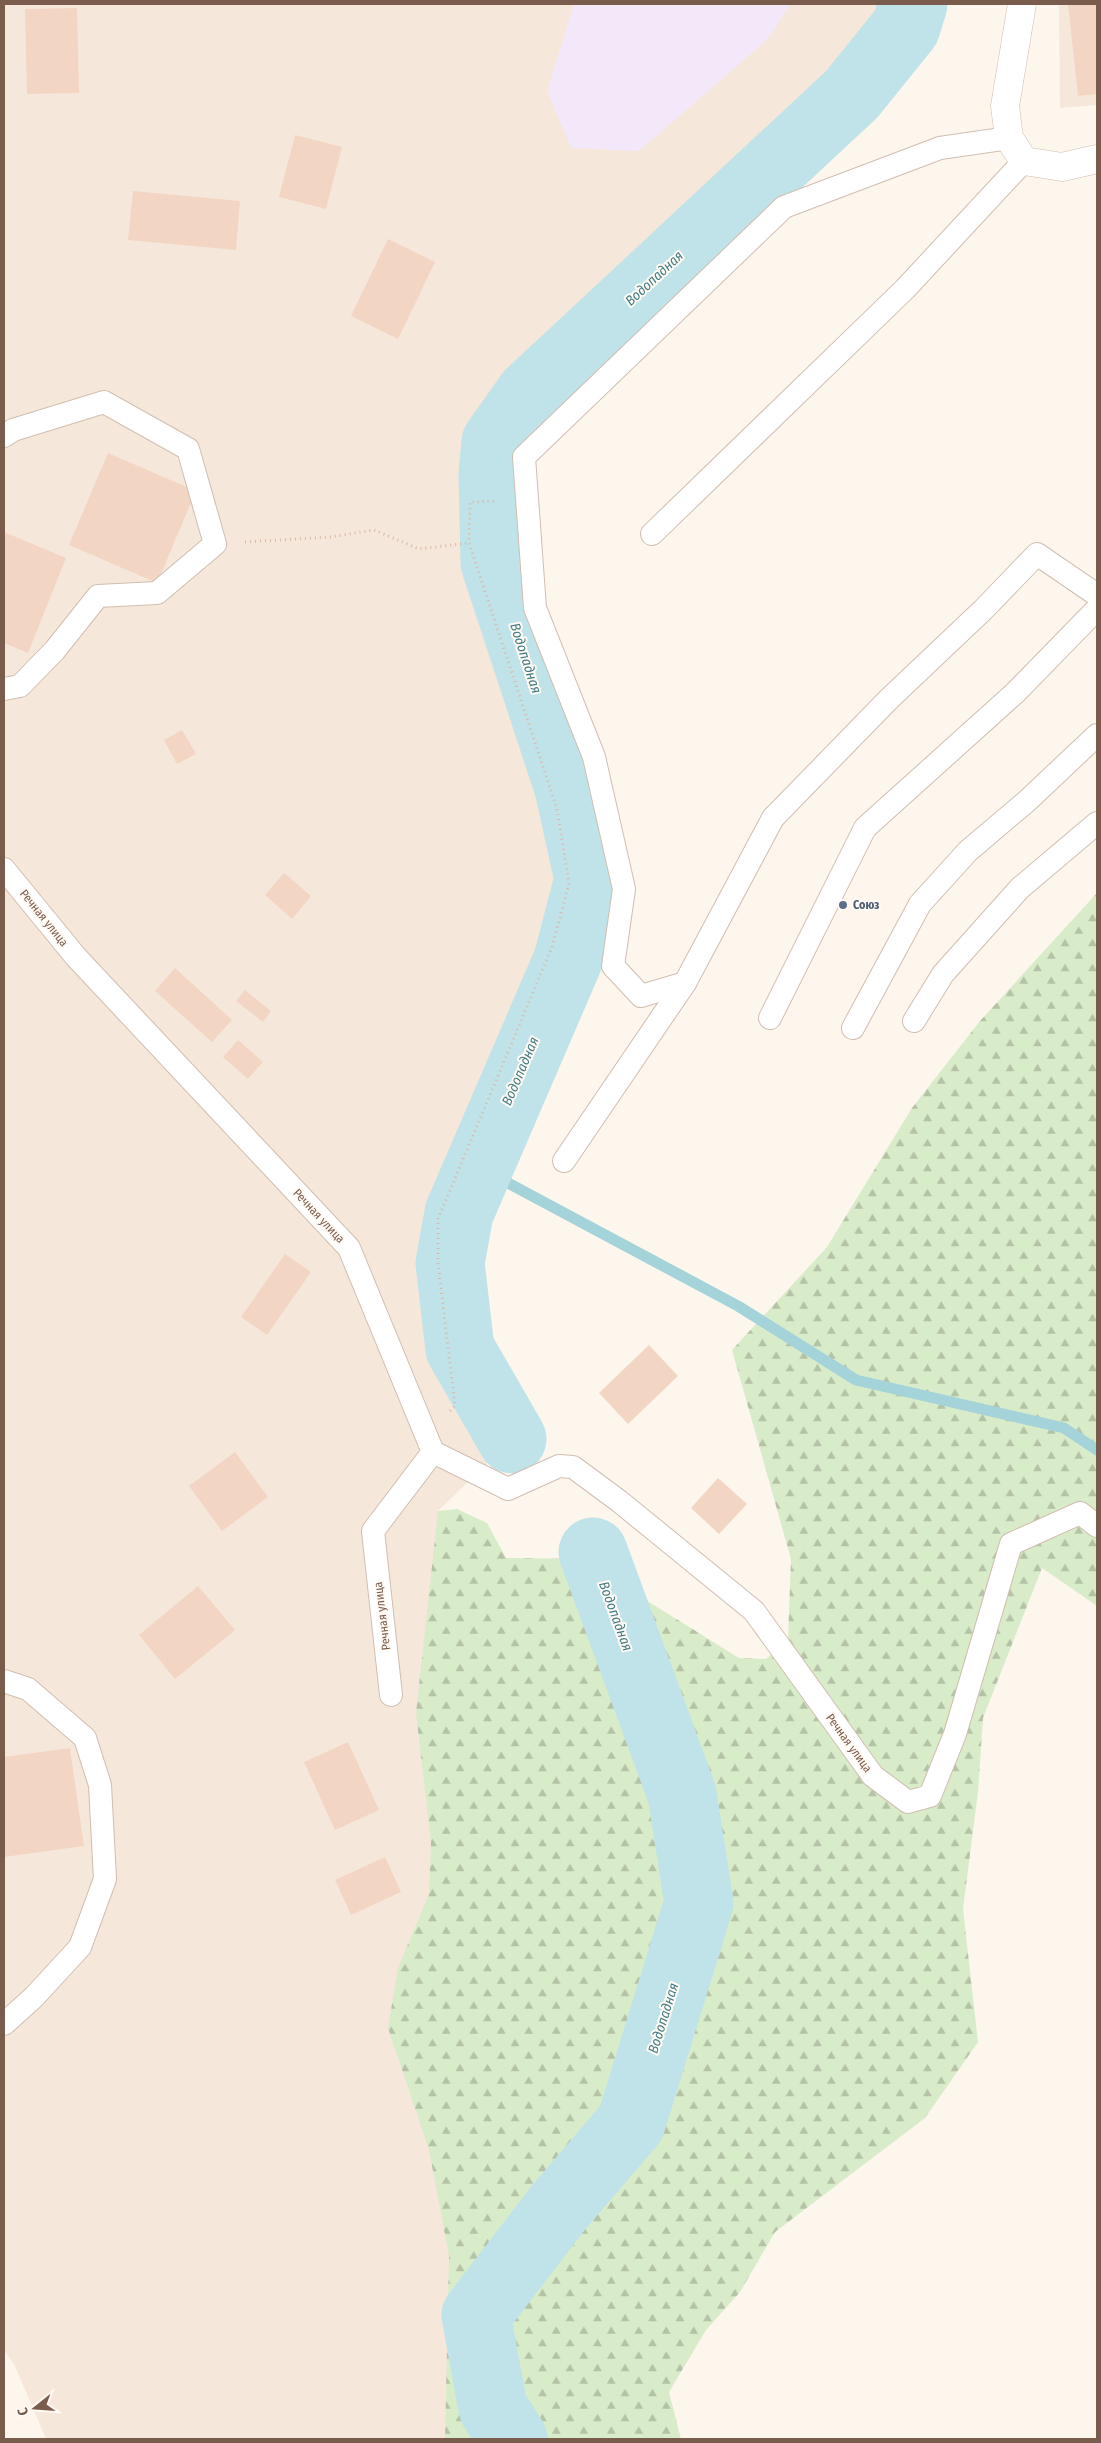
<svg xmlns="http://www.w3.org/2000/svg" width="1101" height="2443" font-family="'Fira Sans Condensed',sans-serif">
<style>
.residential{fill:#f5e8da}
.education{fill:#f3e8fa}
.forest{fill:url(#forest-firs)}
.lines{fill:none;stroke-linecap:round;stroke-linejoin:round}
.stream{stroke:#a5d3da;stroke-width:11}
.river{stroke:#bfe3e8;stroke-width:69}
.building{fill:#f3d5c3}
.service-casing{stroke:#d1beb0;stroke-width:24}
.tertiary-casing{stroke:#d1beb0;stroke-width:29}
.path{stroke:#d9b8a5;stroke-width:3;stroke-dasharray:1 4;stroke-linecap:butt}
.service{stroke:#fff;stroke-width:22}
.tertiary{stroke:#fff;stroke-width:28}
.service-dot{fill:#5c6f8a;stroke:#fffaf3;stroke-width:2}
.labels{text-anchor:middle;stroke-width:4;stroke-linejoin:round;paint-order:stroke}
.service-label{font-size:12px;font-weight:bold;fill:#4e5e75;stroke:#fffaf3;text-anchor:start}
.street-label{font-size:12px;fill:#7a5c4d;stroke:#fffaf3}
.water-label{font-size:14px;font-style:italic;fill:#437c86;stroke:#fffaf3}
</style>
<defs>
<pattern id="forest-firs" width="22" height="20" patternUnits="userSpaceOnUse" patternTransform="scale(1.25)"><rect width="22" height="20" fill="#d8ecc9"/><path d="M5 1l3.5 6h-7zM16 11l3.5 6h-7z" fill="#b4c2a5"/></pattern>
</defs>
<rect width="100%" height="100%" fill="#fdf6ec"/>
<g class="residential">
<polygon points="4,4 893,4 514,394 512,532 605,840 447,1227 493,1419 512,1439 438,1511 549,2439 46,2439 14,2364 4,2350"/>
<polygon points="1059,4 1097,4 1097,105 1060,108"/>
</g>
<polygon class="education" points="574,4 791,4 767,40 639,151 571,148 547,91"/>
<polygon class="forest" points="1097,893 1097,1606 1042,1568 983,1718 978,1792 963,1909 978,2042 925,2118 775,2232 740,2292 706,2330 669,2392 681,2439 445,2439 449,2256 429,2150 388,2028 398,1968 429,1894 431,1843 416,1713 438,1511 457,1509 487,1523 506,1558 580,1559 739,1658 766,1659 788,1639 791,1559 732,1350 827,1247 912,1108 980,1021"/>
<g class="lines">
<polyline class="stream" points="478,1167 738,1306 856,1380 1064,1428 1097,1450"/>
<g class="river">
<polyline points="512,1439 460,1349 450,1263 459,1213 568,960 589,879 569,788 495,563 493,474 496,442 530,394 852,94 906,27 913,4"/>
<polyline points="513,2439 493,2408 476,2315 559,2207 631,2123 699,1903 682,1794 593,1552"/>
</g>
</g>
<g class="building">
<polygon points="1068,4 1097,4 1097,94 1078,96"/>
<polygon points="77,8 79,93 27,94 25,9"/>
<polygon points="295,135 342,147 326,209 279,197"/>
<polygon points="133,191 240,201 236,250 128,240"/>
<polygon points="388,239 435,262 398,339 351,316"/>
<polygon points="108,453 196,491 157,583 69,545"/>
<polygon points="4,532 66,558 28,653 4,643"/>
<polygon points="182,730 196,754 177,764 164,740"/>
<polygon points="284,873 311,896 292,919 265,895"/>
<polygon points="175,968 232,1020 212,1042 155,991"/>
<polygon points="245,990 271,1011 263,1022 236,1001"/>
<polygon points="238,1040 263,1062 248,1079 223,1057"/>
<polygon points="285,1254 311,1272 267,1335 241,1317"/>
<polygon points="649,1345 678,1376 628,1424 599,1393"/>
<polygon points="235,1452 268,1497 222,1531 189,1486"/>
<polygon points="718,1478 747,1504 719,1534 691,1508"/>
<polygon points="198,1586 235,1630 175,1679 139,1635"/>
<polygon points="348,1742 379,1810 335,1830 304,1762"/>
<polygon points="70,1748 84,1846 4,1857 4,1757"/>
<polygon points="385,1857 401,1892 351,1915 335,1880"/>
</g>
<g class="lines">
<g class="service-casing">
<g id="service">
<polyline points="1009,138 940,148 784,207 524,457 535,608 594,757 624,889 613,966 641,996 685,983 773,818 889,699 984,609 1037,554 1097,595"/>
<polyline points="4,436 13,430 104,402 188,449 215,544 157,593 98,596 55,650 20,686 4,689"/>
<polyline points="652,534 905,289 1024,161"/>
<polyline points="4,869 76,957 349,1248 433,1452 373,1531 391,1695"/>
<polyline points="770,1018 865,828 1015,693 1097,609"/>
<polyline points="914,1021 943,974 1020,888 1097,823"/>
<polyline points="853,1028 920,904 968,851 1027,801 1097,735"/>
<polyline points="564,1161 685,983"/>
<polyline points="433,1452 508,1489 559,1466 573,1467 619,1501 754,1611 873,1776 908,1802 930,1796 955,1734 1011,1544 1080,1513 1097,1526"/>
<polyline points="4,1681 28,1689 85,1738 100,1785 105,1879 80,1947 34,1997 4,2024"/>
</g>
</g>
<g class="tertiary-casing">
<polyline id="tertiary" points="1022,4 1005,106 1009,138 1024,161 1062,167 1097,159"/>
</g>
<g class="path">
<polyline points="245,542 330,537 374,530 419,549 469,543"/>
<polyline points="450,1411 455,1406 438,1263 438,1219 552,947 569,883 557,809 469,543 470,502 497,501"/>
</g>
<use href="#service" class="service"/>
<use href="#tertiary" class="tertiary"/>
</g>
<circle class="service-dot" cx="843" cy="905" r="5"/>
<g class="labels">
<g class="service-label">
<text x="853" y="909">Союз</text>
</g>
<g class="street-label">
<text transform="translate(44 918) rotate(51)" y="4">Речная улица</text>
<text transform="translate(319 1216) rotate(47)" y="4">Речная улица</text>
<text transform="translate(382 1616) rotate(-97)" y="4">Речная улица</text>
<text transform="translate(849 1743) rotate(54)" y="4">Речная улица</text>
</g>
<g class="water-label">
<text transform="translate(654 278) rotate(-43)" y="5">Водопадная</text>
<text transform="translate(526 658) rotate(72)" y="5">Водопадная</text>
<text transform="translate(520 1071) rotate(-67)" y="5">Водопадная</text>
<text transform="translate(616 1616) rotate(70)" y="5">Водопадная</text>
<text transform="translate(663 2018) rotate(-73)" y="5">Водопадная</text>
</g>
</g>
<rect width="1101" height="2443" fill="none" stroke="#7a5c4d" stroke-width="10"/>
<g transform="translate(35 2408) rotate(253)" stroke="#fffaf3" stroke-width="4" paint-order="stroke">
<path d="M0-4L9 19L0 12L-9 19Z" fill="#7a5c4d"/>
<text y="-8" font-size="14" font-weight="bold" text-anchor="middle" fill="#7a5c4d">С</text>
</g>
</svg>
